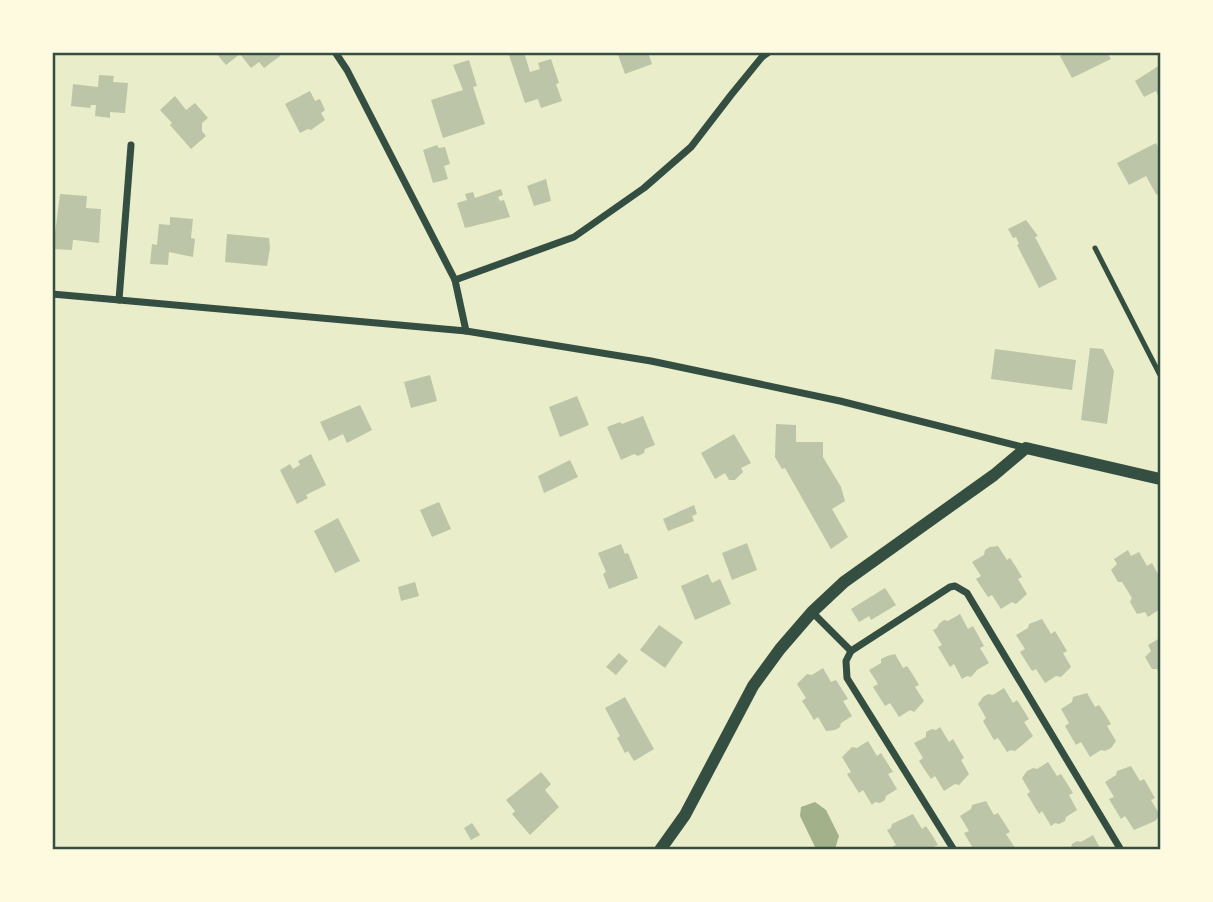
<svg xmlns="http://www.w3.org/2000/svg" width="1213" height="902" font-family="Cabin,sans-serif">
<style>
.water{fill:#a3b18a}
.building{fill:#bcc5a7}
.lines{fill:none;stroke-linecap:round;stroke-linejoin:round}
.service{stroke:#344e41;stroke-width:5}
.minor{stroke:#344e41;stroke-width:7}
.tertiary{stroke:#344e41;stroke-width:12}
.neatline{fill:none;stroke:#344e41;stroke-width:2.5}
</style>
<rect width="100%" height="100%" fill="#e9edc9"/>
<polygon class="water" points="815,802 826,810 839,836 835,849 816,849 800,816 801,807"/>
<g class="building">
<polygon points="215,52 278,52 280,56 264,68 259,62 251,68 240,54 226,65"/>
<polygon points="508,52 524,52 530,72 540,69 538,63 551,59 559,83 556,84 562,101 541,108 538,99 525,103"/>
<polygon points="617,52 648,52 652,64 625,74"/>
<polygon points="1067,52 1107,52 1111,59 1072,78 1060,56"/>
<polygon points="469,60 477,86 473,87 485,124 443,138 431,100 463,90 453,65"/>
<polygon points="1160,65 1160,99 1156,91 1144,97 1135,81"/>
<polygon points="99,75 114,76 113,82 128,83 125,113 110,112 110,118 95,116 96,105 91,105 90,108 71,106 73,84 98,87"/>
<polygon points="310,91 315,101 320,99 325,110 321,113 325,120 311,130 308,129 300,133 285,104"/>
<polygon points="175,96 186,110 195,103 208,118 202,123 202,131 206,136 191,149 170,125 172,123 160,110"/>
<polygon points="1156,143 1160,151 1160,196 1156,194 1146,176 1129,185 1117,163"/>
<polygon points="437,145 439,148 445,147 450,164 444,166 448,179 433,183 423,150"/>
<polygon points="546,179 551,201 534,206 527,186"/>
<polygon points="501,189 503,195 498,197 500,201 504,200 510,217 465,228 457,203 467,200 465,194 473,192 475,198"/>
<polygon points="60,194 87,196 86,208 101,209 99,243 75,240 73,240 72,250 53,249"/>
<polygon points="170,217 193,219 191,238 195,239 193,257 169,252 168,265 150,264 152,244 157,245 159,224 170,225"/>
<polygon points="1026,220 1038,236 1035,237 1057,279 1039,288 1017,245 1019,244 1016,237 1013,238 1008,229"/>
<polygon points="227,234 269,238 270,248 267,266 225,262"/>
<polygon points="1090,348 1103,349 1114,371 1107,424 1081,420"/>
<polygon points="995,349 1076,360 1072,390 991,379"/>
<polygon points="430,375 437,401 411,408 404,382"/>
<polygon points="577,396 589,425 560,437 549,407"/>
<polygon points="360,405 372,430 347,443 343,434 329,441 320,422"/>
<polygon points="643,416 655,445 645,449 644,453 638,456 634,454 621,460 607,427 620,422 622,424"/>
<polygon points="776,424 796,425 796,442 823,442 823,457 841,487 845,501 832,509 848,537 831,549 785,468 782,469 775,457"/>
<polygon points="734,434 751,463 741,468 743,472 735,480 729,480 725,473 715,479 701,453"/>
<polygon points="311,454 326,485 306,495 308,498 297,504 280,470 290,464 293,469 300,465 298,461"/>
<polygon points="570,460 578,477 544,493 538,476"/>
<polygon points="439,502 451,529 432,537 420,510"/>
<polygon points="694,505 697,514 692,516 694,521 668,531 663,519"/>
<polygon points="338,518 360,561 335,573 314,531"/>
<polygon points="747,543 757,570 732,580 722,553"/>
<polygon points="621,544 625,554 628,553 638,578 609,589 603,574 606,572 598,553"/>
<polygon points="998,546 1007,560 1010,558 1016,567 1022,577 1018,579 1027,594 1016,604 1012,602 1001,609 992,595 988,597 976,579 981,576 972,562 984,555 985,550 990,547"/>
<polygon points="1128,550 1131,556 1139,552 1147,566 1152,563 1160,578 1160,583 1158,584 1160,589 1160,609 1148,617 1145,612 1137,614 1130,602 1132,598 1122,582 1118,582 1111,570 1117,564 1114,559"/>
<polygon points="708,574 712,583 720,579 731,604 695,620 681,586"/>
<polygon points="415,582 419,596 401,601 398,587"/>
<polygon points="885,588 896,605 871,620 869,616 859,622 851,609"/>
<polygon points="960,614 968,629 973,626 984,646 980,648 989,663 977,670 971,677 967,676 962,679 954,664 950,667 938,647 942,645 933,630 937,628 939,624 944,620 948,621"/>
<polygon points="1042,619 1051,634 1055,631 1067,651 1063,653 1071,667 1061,677 1056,676 1045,683 1036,669 1032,671 1020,652 1025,649 1016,635 1028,628 1029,624"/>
<polygon points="659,625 683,642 665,668 640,650"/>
<polygon points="1160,638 1160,676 1157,669 1152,669 1145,657 1151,651 1148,645"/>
<polygon points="619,653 628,661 616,675 606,667"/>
<polygon points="895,654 903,668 907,666 913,675 919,685 915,687 924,701 914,712 910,710 899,717 890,703 885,706 873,687 878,684 869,670 881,663 881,659 887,656"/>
<polygon points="823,668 831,682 836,680 848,699 843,701 852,716 841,723 840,727 835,730 826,731 818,717 814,720 808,710 802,701 806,698 797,684 807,674 812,675"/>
<polygon points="1004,688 1013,703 1017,700 1029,719 1024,722 1033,736 1015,751 1011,750 1007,752 998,738 994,740 983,721 986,718 978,704 983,697 988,694 993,695"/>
<polygon points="1087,693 1095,707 1099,705 1105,714 1111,724 1107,726 1116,741 1111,748 1105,751 1101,750 1090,757 1081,742 1076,745 1065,726 1069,723 1061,709 1072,702 1073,697"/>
<polygon points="625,697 654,749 634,761 628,751 625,753 617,738 620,736 605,708"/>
<polygon points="940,727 949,742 953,739 964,758 961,760 969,774 959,785 955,784 944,791 935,776 931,779 919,761 923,758 914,743 926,737 926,732 932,729 936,730"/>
<polygon points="868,741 877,756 881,753 893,772 888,774 897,789 886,796 885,800 880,803 875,802 872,805 863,790 859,793 847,774 851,772 842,757 852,747 857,748"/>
<polygon points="1048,762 1057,776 1061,774 1073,793 1069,795 1077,810 1066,817 1065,821 1059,824 1055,823 1051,826 1042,811 1039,814 1027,794 1030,792 1022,778 1027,771 1033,768 1037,769"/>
<polygon points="1131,766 1140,781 1144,779 1155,798 1151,800 1160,815 1155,821 1134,830 1125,816 1121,819 1109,799 1114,797 1105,782 1116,775 1117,771"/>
<polygon points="541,772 551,784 545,790 559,807 530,835 512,814 515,811 506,800"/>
<polygon points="986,801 994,815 998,813 1010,832 1006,834 1015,848 1013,850 974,850 964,833 969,831 960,816 971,809 972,805"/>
<polygon points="913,814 922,829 926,826 932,835 938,845 933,847 935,850 894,850 892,847 896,845 887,830 891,828 892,824"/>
<polygon points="472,823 480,835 471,840 464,828"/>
<polygon points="1093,835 1101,850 1070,850 1072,844 1077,841 1081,842"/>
</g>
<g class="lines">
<polyline class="service" points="1095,248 1160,375"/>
<g class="minor">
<polyline points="335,52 347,70 455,280 466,331"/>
<polyline points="455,280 574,237 644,188 691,147 731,95 762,57 769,52"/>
<polyline points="52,294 466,331 651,361 840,401 1026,448"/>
<polyline points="119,300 131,145"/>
<polyline points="812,612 851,651"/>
<polyline points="954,850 847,678 846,661 851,651 950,587 955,586 967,593 1121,850"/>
</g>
<polyline class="tertiary" points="660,850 685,815 753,686 780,649 812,612 844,582 994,475 1026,448 1160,479"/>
</g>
<rect width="1213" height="902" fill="none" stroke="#fefae0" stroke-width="108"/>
<rect x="54" y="54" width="1105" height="794" class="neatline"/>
</svg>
